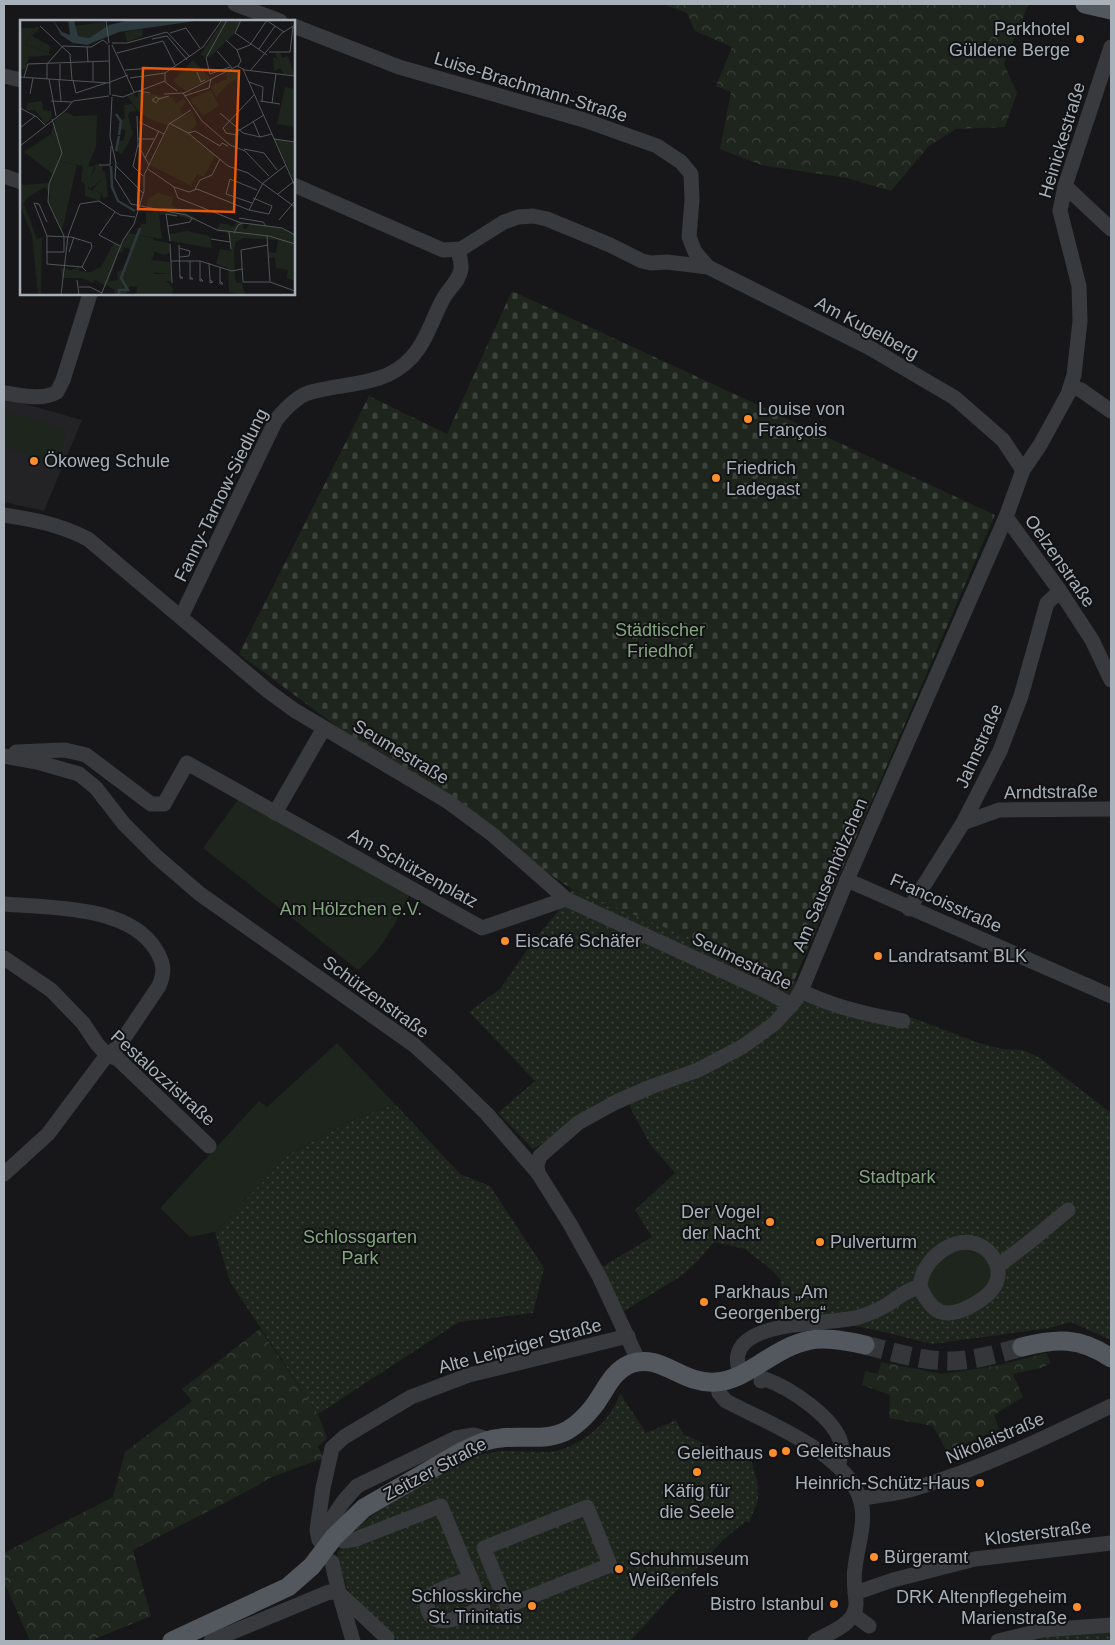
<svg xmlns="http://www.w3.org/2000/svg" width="1115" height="1645" font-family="Helvetica,sans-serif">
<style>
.built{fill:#232326}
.grass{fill:url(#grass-dots)}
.forest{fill:url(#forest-crowns)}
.cemetery{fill:url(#cemetery-stones)}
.garden{fill:#1d251c}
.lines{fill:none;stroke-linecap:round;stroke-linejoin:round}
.major-tunnel{stroke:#343639;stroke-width:19;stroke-dasharray:19 9;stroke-linecap:butt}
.minor{stroke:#383a3e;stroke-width:15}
.major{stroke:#53585e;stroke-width:19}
.poi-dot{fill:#fd8e2b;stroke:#121214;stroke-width:2}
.labels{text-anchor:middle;stroke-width:4;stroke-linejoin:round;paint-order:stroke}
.poi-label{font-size:18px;fill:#a8b1ba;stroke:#121214;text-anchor:start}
.street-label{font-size:18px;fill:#a8b1ba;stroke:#121214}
.park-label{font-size:18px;fill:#83a67e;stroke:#121214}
.inset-river{fill:none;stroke:#2c3a3e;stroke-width:2.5}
.inset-road{fill:none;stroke:#515559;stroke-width:1}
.view{fill:#e8590c;fill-opacity:0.15;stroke:#e8590c;stroke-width:2.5}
.inset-edge{fill:none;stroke:#a8b1ba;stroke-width:2.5}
</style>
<defs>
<pattern id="grass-dots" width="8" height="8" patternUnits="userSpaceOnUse" patternTransform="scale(1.25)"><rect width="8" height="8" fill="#1d251c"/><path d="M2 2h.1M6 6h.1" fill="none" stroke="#3b423b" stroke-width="1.8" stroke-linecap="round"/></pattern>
<pattern id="forest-crowns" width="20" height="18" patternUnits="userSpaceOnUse" patternTransform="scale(1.25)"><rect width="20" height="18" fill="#1d251c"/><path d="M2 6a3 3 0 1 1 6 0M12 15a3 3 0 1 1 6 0" fill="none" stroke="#3b423b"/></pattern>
<pattern id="cemetery-stones" width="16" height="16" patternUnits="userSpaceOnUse" patternTransform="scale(1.25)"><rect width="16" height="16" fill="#1d251c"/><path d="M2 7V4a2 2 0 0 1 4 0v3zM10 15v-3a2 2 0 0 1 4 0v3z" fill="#3b423b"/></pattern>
</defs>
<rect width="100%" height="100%" fill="#171719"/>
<polygon class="built" points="4,398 82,420 44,511 4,502"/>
<g class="grass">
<polygon points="572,889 843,1001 910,1017 979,1043 1002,1049 1023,1050 1040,1058 1111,1113 1111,1340 1071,1322 1050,1328 932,1344 880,1331 788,1313 778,1310 781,1280 773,1271 745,1249 714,1242 695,1264 678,1278 624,1311 602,1267 652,1237 635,1210 675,1173 650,1144 632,1111 625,1092 533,1149 498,1113 535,1081 469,1012 501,988 533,941 556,914"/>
<polygon points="395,1104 460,1174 490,1186 544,1268 533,1313 459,1322 318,1414 230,1282 215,1232 288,1155 350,1121"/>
<path d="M 620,1393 L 646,1433 L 676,1420 L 683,1434 L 738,1460 L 751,1460 L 757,1480 L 758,1500 L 749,1523 L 746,1521 L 723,1540 L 630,1641 L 398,1641 L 354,1598 L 346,1586 L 337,1553 L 360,1525 L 374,1514 L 424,1484 L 479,1455 L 501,1451 L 550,1452 C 580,1448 612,1421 620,1393 Z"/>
<polygon points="1111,1630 1111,1641 1041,1641 1040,1638"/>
</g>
<g class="forest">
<polygon points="662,4 984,4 1028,5 1004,64 1017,93 1005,127 956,129 929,146 891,191 847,178 761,165 720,149 731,92 716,86 732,47 695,31 687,13"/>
<polygon points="260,1329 318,1414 327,1438 318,1447 324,1458 269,1478 259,1485 133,1550 151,1616 90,1641 30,1641 4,1582 4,1553 113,1497 125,1452 192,1401 182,1389"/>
<polygon points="1046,1353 1051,1363 1041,1368 1013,1374 1023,1397 994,1415 999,1429 947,1452 933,1426 889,1418 890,1395 862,1385 865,1371 878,1374 881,1362 942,1374 995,1366"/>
</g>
<polygon class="cemetery" points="512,291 995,515 794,981 572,889 401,774 239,654 369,396 447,434"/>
<g class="garden">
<polygon points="5,411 67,430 56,463 4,447"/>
<path d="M 239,798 L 410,893 C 394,925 386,946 358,970 L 203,848 Z"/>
<polygon points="337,1043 395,1104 350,1121 288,1155 215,1232 190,1237 160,1208 259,1101 267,1107"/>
<circle cx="313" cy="1235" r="10"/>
<path d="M 974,1249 L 989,1261 L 992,1278 C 979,1295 968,1303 947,1307 C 936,1301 927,1294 927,1280 L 937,1264 L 954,1250 Z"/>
</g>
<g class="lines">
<path class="major-tunnel" d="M 865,1345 C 893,1352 921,1361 950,1361 C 974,1361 999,1353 1022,1347"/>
<g class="minor">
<polyline points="235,4 280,21"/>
<polyline points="294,26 399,67 584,120 657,146 681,162 691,174 692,200 689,237 695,252 708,267"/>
<polyline points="4,76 21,80"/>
<polyline points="4,176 21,182"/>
<polyline points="294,185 443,250 461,249 504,222 518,217 533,216 547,219 610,245 642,261 651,263 667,262 708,267 870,348 955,398 1003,440 1023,470"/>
<polyline points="1065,186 1111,229"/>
<polyline points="1071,387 1081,390 1111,411"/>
<path d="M 4,393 C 21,395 41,401 57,392 L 63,380 L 90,294"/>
<path d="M 4,515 C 36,520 58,524 88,539 L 268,691 L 294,710 L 447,801 L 493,835 L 566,899 L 764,990 L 792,1005"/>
<polyline points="1006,517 1060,591 1092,640 1111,680"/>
<path d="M 181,617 L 276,420 C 285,409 295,398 308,393 C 343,382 383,388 411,358 C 426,342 432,320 442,301 C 447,290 459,282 461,269 C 462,263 459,255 458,250"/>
<polyline points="16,752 65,750 86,755 151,804 164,804 187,763 482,928 566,899"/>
<polyline points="4,756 37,762 79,774 96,788 124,824 157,857 200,894 414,1045 449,1077 487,1114 538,1173 570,1224 599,1276 639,1362"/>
<polyline points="275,813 324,728"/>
<polyline points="963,823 999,810 1111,809"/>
<polyline points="847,880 1111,996"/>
<path d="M 4,904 C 50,908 129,905 156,950 C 164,963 165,972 159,986 L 118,1047 L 107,1055 L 48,1134 L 4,1174"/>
<polyline points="909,909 963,823 1000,751 1021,696 1047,603 1060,591"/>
<polyline points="4,958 51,990 83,1023 97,1044 107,1055 118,1059 209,1146"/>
<path d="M 801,991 C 833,1007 868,1015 903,1021"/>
<polyline points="538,1173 537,1165 540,1156 578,1123 616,1102 653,1086 698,1070 742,1047 774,1024 794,1002 801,991 847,880 1006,517 1023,470 1040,445 1068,394 1074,375 1080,321 1079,286 1060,211 1065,186 1111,47"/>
<polyline points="998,1266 1032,1240 1068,1210"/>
<path d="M 741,1375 C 716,1317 829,1326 859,1317 C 868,1314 878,1310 887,1305 C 897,1298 908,1289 920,1287 C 932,1313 944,1320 971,1306 C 978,1302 987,1297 992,1290 C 1006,1272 994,1248 973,1243 C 949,1238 921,1262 920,1287"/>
<path d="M 761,1381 L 765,1379 C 790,1388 834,1417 841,1443 C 843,1451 840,1459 838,1466"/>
<path d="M 717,1382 L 719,1393 L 726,1401 C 767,1423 854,1455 862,1507 C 865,1527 857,1548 855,1568 C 853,1579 855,1590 856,1602 C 858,1623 831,1632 815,1641"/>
<path d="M 860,1499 C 878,1495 896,1494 913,1489 C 981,1469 1047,1437 1111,1406"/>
<polygon points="587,1507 610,1565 507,1606 484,1548"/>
<polyline points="326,1548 319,1540 317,1530 323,1488 332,1448 344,1437 411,1397 469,1375 628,1336"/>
<polyline points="332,1562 339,1593 387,1638"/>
<path d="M 471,1578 C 459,1583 445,1586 434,1593 C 429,1596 427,1600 427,1605 C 430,1635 468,1614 483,1608"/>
<polyline points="855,1593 893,1580 975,1559 1111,1543"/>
<polyline points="854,1615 869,1626"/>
<polyline points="486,1616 441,1506 356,1539 343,1541 334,1537 331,1526 331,1520 343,1502 357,1486 456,1438 474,1435 490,1440"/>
<polyline points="211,1641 329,1592 339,1593 353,1641"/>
<polyline points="998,1641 1043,1630 1111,1625"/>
</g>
<g class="major">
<polyline points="1085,4 1111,10"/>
<path d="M 1022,1347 C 1057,1338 1080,1337 1111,1358"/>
<path d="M 172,1641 L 288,1587 L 312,1566 L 334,1537 L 364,1508 L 461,1452 C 474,1446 486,1439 501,1438 C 523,1435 547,1442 568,1430 C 578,1424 586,1416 593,1407 C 605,1392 611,1372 630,1364 C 661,1352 681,1385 716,1382 C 732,1381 745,1373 758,1365 C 802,1337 814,1334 865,1345"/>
</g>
</g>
<g class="poi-dot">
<circle cx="1080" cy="39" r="5"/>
<circle cx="748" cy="419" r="5"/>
<circle cx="34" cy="461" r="5"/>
<circle cx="716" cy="478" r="5"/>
<circle cx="505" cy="941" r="5"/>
<circle cx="878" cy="956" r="5"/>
<circle cx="770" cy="1222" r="5"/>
<circle cx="820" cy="1242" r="5"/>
<circle cx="704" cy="1302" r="5"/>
<circle cx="786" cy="1451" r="5"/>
<circle cx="773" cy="1453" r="5"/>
<circle cx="697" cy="1472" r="5"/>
<circle cx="980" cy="1483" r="5"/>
<circle cx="874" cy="1557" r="5"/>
<circle cx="619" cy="1569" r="5"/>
<circle cx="834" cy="1604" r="5"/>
<circle cx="532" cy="1606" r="5"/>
<circle cx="1077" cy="1607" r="5"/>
</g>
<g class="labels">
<g class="poi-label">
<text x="1070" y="35" text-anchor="end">Parkhotel<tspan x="1070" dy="21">Güldene Berge</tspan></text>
<text x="758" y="415">Louise von<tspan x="758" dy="21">François</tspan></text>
<text x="44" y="467">Ökoweg Schule</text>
<text x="726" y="474">Friedrich<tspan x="726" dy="21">Ladegast</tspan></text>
<text x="515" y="947">Eiscafé Schäfer</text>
<text x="888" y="962">Landratsamt BLK</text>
<text x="760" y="1218" text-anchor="end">Der Vogel<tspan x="760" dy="21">der Nacht</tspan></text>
<text x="830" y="1248">Pulverturm</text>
<text x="714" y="1298">Parkhaus „Am<tspan x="714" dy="21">Georgenberg“</tspan></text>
<text x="796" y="1457">Geleitshaus</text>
<text x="763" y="1459" text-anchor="end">Geleithaus</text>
<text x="970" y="1489" text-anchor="end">Heinrich-Schütz-Haus</text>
<text x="697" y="1497" text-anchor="middle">Käfig für<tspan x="697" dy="21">die Seele</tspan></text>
<text x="884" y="1563">Bürgeramt</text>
<text x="629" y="1565">Schuhmuseum<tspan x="629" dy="21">Weißenfels</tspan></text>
<text x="522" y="1602" text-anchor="end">Schlosskirche<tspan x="522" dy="21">St. Trinitatis</tspan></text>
<text x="1067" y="1603" text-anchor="end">DRK Altenpflegeheim<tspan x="1067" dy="21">Marienstraße</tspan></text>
<text x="824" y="1610" text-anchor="end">Bistro Istanbul</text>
</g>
<g class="street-label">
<text transform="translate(531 87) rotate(17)" y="6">Luise-Brachmann-Straße</text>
<text transform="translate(1062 140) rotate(-73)" y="6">Heinickestraße</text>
<text transform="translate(867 328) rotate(28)" y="6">Am Kugelberg</text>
<text transform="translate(221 495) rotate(-64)" y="6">Fanny-Tarnow-Siedlung</text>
<text transform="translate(1060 561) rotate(55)" y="6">Oelzenstraße</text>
<text transform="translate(979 746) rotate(-66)" y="6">Jahnstraße</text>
<text transform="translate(401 752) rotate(31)" y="6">Seumestraße</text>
<text transform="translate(1051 792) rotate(-1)" y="6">Arndtstraße</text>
<text transform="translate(413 868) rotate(29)" y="6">Am Schützenplatz</text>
<text transform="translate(830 875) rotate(-67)" y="6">Am Sausenhölzchen</text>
<text transform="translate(946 903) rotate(24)" y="6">Francoisstraße</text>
<text transform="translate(742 961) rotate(26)" y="6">Seumestraße</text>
<text transform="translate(376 997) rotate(36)" y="6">Schützenstraße</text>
<text transform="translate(163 1078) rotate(42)" y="6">Pestalozzistraße</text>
<text transform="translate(520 1346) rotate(-15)" y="6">Alte Leipziger Straße</text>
<text transform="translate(995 1438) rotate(-23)" y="6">Nikolaistraße</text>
<text transform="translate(435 1469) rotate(-28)" y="6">Zeitzer Straße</text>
<text transform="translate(1038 1533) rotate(-7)" y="6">Klosterstraße</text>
</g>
<g class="park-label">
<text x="660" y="636">Städtischer<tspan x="660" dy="21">Friedhof</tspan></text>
<text x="351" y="915">Am Hölzchen e.V.</text>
<text x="897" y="1183">Stadtpark</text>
<text x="360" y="1243">Schlossgarten<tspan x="360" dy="21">Park</tspan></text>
</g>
</g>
<g transform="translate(20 20)">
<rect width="275" height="275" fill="#171719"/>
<path d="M 204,0 L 221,0 L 214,14 L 190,37 L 180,35 ZM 84,2 L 86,7 L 69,18 L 58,16 L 53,6 ZM 122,9 L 123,16 L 107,22 L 105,12 ZM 173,40 L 190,58 L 165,71 L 153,61 ZM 191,70 L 199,86 L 183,96 L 171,82 L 172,78 ZM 118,72 L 151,77 L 156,83 L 164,78 L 166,82 L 160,90 L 164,96 L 172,92 L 177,104 L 168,114 L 128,98 L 118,91 L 107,76 L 113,73 L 117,78 ZM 77,145 L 83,146 L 81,160 L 69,170 L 69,162 ZM 4,184 L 17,219 L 22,217 L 21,275 L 18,275 L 12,215 L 1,188 ZM 217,201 L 224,202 L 223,208 L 226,209 L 230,203 L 258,207 L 275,214 L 275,261 L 266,258 L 268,250 L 256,248 L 255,238 L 249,238 L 249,232 L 256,233 L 258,220 L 224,218 L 216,222 L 214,229 L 215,258 L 217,263 L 222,262 L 225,275 L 209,272 L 208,248 L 196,244 L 200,229 L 211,231 L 208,213 L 197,211 L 200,203 L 214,206 ZM 94,223 L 104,227 L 102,233 L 99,232 L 87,266 L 75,260 L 74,263 L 61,258 L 42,258 L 40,247 L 50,250 L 59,247 L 59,251 L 70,252 L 81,247 Z" fill="#1d251c"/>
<path d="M 16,6 L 20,8 L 12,16 L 30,26 L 29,33 L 5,24 ZM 216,49 L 219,58 L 209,63 L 196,77 L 191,66 L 207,59 L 206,53 ZM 22,81 L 23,90 L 31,91 L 32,98 L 25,104 L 15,90 L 6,90 L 8,83 ZM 112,84 L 117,91 L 110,92 L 108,95 L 113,114 L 102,134 L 96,131 L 97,120 L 103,121 L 106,110 L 99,109 L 99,103 L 105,98 L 104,85 ZM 46,92 L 54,96 L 77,95 L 76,126 L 68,146 L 73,147 L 76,144 L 83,145 L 74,147 L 68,169 L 81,173 L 80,181 L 65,176 L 65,164 L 61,162 L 63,146 L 38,141 L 40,132 L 31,114 L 36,97 ZM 34,154 L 31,176 L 25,167 L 7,178 L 0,189 L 0,165 L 29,163 ZM 138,173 L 153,177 L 152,186 L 176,198 L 175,201 L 160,196 L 133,194 L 132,189 L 126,188 L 128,178 ZM 108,213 L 133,218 L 136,228 L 131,242 L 134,254 L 151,254 L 151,261 L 146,261 L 153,268 L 152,275 L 116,275 L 117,267 L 110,266 L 106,274 L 93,275 L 95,270 L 87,265 L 89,261 L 98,260 L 97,252 L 106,248 L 112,230 L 101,226 Z" fill="#1d251c"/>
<path d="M 149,106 L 168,114 L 195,135 L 184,157 L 177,154 L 171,166 L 130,145 Z" fill="#1d251c"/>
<path d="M 0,8 L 15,8 L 5,24 L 33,35 L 9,37 L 6,49 L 0,49 ZM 255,33 L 260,33 L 262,38 L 268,36 L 275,55 L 264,54 L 261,48 L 254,51 L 253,38 L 256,37 L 259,41 ZM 265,67 L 275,69 L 275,107 L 257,104 ZM 31,114 L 40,132 L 38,141 L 57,145 L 42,211 L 29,182 L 34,155 L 4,132 ZM 254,118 L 275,123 L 275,158 L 272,157 ZM 80,151 L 85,151 L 88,177 L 83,178 L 82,173 L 72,170 L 81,160 ZM 126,192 L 139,193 L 142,219 L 118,215 L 121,204 L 126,204 ZM 167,211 L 190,216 L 192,228 L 150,221 L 149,214 ZM 133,220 L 149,223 L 150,233 L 143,235 L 134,231 ZM 132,240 L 150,242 L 151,254 L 128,252 Z" fill="#1d251c"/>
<path d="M 33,0 L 42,12 L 50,15 L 48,0 L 54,0 L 58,16 L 69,18 L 89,5 L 106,1 L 182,0 L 99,12 L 67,25 L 53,23 L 41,15 Z" fill="#2c3a3e"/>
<path class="inset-river" d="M 96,94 L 101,101 L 99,115M 96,131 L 99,116M 91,146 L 92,167 L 98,181 L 115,191M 99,275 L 99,270 L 108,270 L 101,258 L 120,208"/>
<path class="inset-road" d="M 207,0 L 186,38 L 190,54 L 210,47M 221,0 L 215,13 L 247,35M 246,0 L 264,12M 86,1 L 89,23M 20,6 L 50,34 L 52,60M 150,13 L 166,8 L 180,28M 132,19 L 147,16 L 167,40M 206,20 L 217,30 L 221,41 L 218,46M 92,23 L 107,23 L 147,12 L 170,37M 89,25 L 90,75M 92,25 L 114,72M 67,27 L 68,42M 239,29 L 255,6M 217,30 L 230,25 L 247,0M 197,31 L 212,48M 249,32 L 270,32 L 273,6M 97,33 L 143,21 L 155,45M 40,44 L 40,60M 223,49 L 275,166M 105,50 L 133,48M 230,51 L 262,13 L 275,5M 177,52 L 181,62 L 185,60M 145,53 L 183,27 L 202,0M 145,53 L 145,62 L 157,71M 0,57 L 88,63 L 108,55M 4,57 L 8,44 L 89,41M 110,58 L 145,53M 27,59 L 27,44 L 43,26 L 71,27 L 83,20 L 88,24M 29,59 L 36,96M 39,60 L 41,81M 53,60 L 56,73 L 86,63M 73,61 L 73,42M 229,62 L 243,67 L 242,82M 119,71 L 145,61M 163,73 L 182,101 L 210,125 L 225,131 L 249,156M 10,74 L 13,58M 144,74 L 164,73 L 217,46 L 225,50 L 275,56M 92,75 L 103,77 L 118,71 L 130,73M 164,76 L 189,68 L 191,59M 92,77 L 90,117 L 96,143 L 95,158 L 111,184 L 166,195 L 197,210 L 249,216 L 275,224M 139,79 L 136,83 L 132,80 L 136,77 L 139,79 L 149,76M 31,81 L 52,82M 240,81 L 260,84M 252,83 L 256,54M 0,88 L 17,97 L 25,105M 200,93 L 223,113 L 240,117 L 252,114M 117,96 L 118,125 L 113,146 L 123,156M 233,101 L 240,117M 119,102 L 144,114M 149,103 L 168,113 L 208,146 L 228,153 L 275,187M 0,108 L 15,96M 168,113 L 175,111 L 200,126 L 202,123 L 208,126M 217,115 L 206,113 L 203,108 L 234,75M 118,119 L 134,119M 254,119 L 275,122M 118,125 L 129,145M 0,126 L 46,90 L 53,81 L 89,76M 217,127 L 218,111 L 244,95M 224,129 L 244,133 L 257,150M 125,138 L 139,111M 79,145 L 90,145 L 91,126M 96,146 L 123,173M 128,149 L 154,167 L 169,172 L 177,169 L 229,190 L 243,163 L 266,145M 154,167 L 158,178 L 221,203M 175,169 L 180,160 L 192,155 L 200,139M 258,174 L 273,162M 232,183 L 206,174 L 210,159 L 237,170M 229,190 L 249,194 L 252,186 L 233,178M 95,192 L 79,215 L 100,226M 219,198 L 243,202 L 246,206M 259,200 L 275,181M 27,202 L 19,184 L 14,183 L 27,216 L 27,244 L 62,247 L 66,251M 148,206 L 170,202 L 172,198M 209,212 L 211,229M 214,213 L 218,205 L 223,203 L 262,208 L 275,215M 27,216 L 51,217 L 71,223 L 72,227 L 62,247M 247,216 L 250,262M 191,219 L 210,222M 150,221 L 146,194 L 157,196M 150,224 L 152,263M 159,225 L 160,258 L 163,258 L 160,256M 248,225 L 221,230 L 223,262 L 250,262 L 275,271M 159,228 L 170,231 L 169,236 L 160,237M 26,232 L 44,232 L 44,216 L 28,182 L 29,164 L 42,133 L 32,99M 49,232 L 54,217M 151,241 L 180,241 L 212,251 L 222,249M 170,241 L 170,259 L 173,259 L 170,257M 180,241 L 180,261 L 183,261 L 180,258M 190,243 L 189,244 L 190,260 L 190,263 L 193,262 L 190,260M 200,247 L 200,264 L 203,264 L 200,261M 57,260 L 59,275M 59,267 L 70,267 L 82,273M 41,275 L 48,216 L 60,184 L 79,181 L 100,195 L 115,197M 81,275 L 103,220 L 114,204 L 124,171 L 124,155 L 149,104 L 171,90"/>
<path class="view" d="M 123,48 L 219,51 L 214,192 L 118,189 Z"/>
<rect width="275" height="275" class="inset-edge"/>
</g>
<rect width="1115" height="1645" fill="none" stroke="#a8b1ba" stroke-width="10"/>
</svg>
